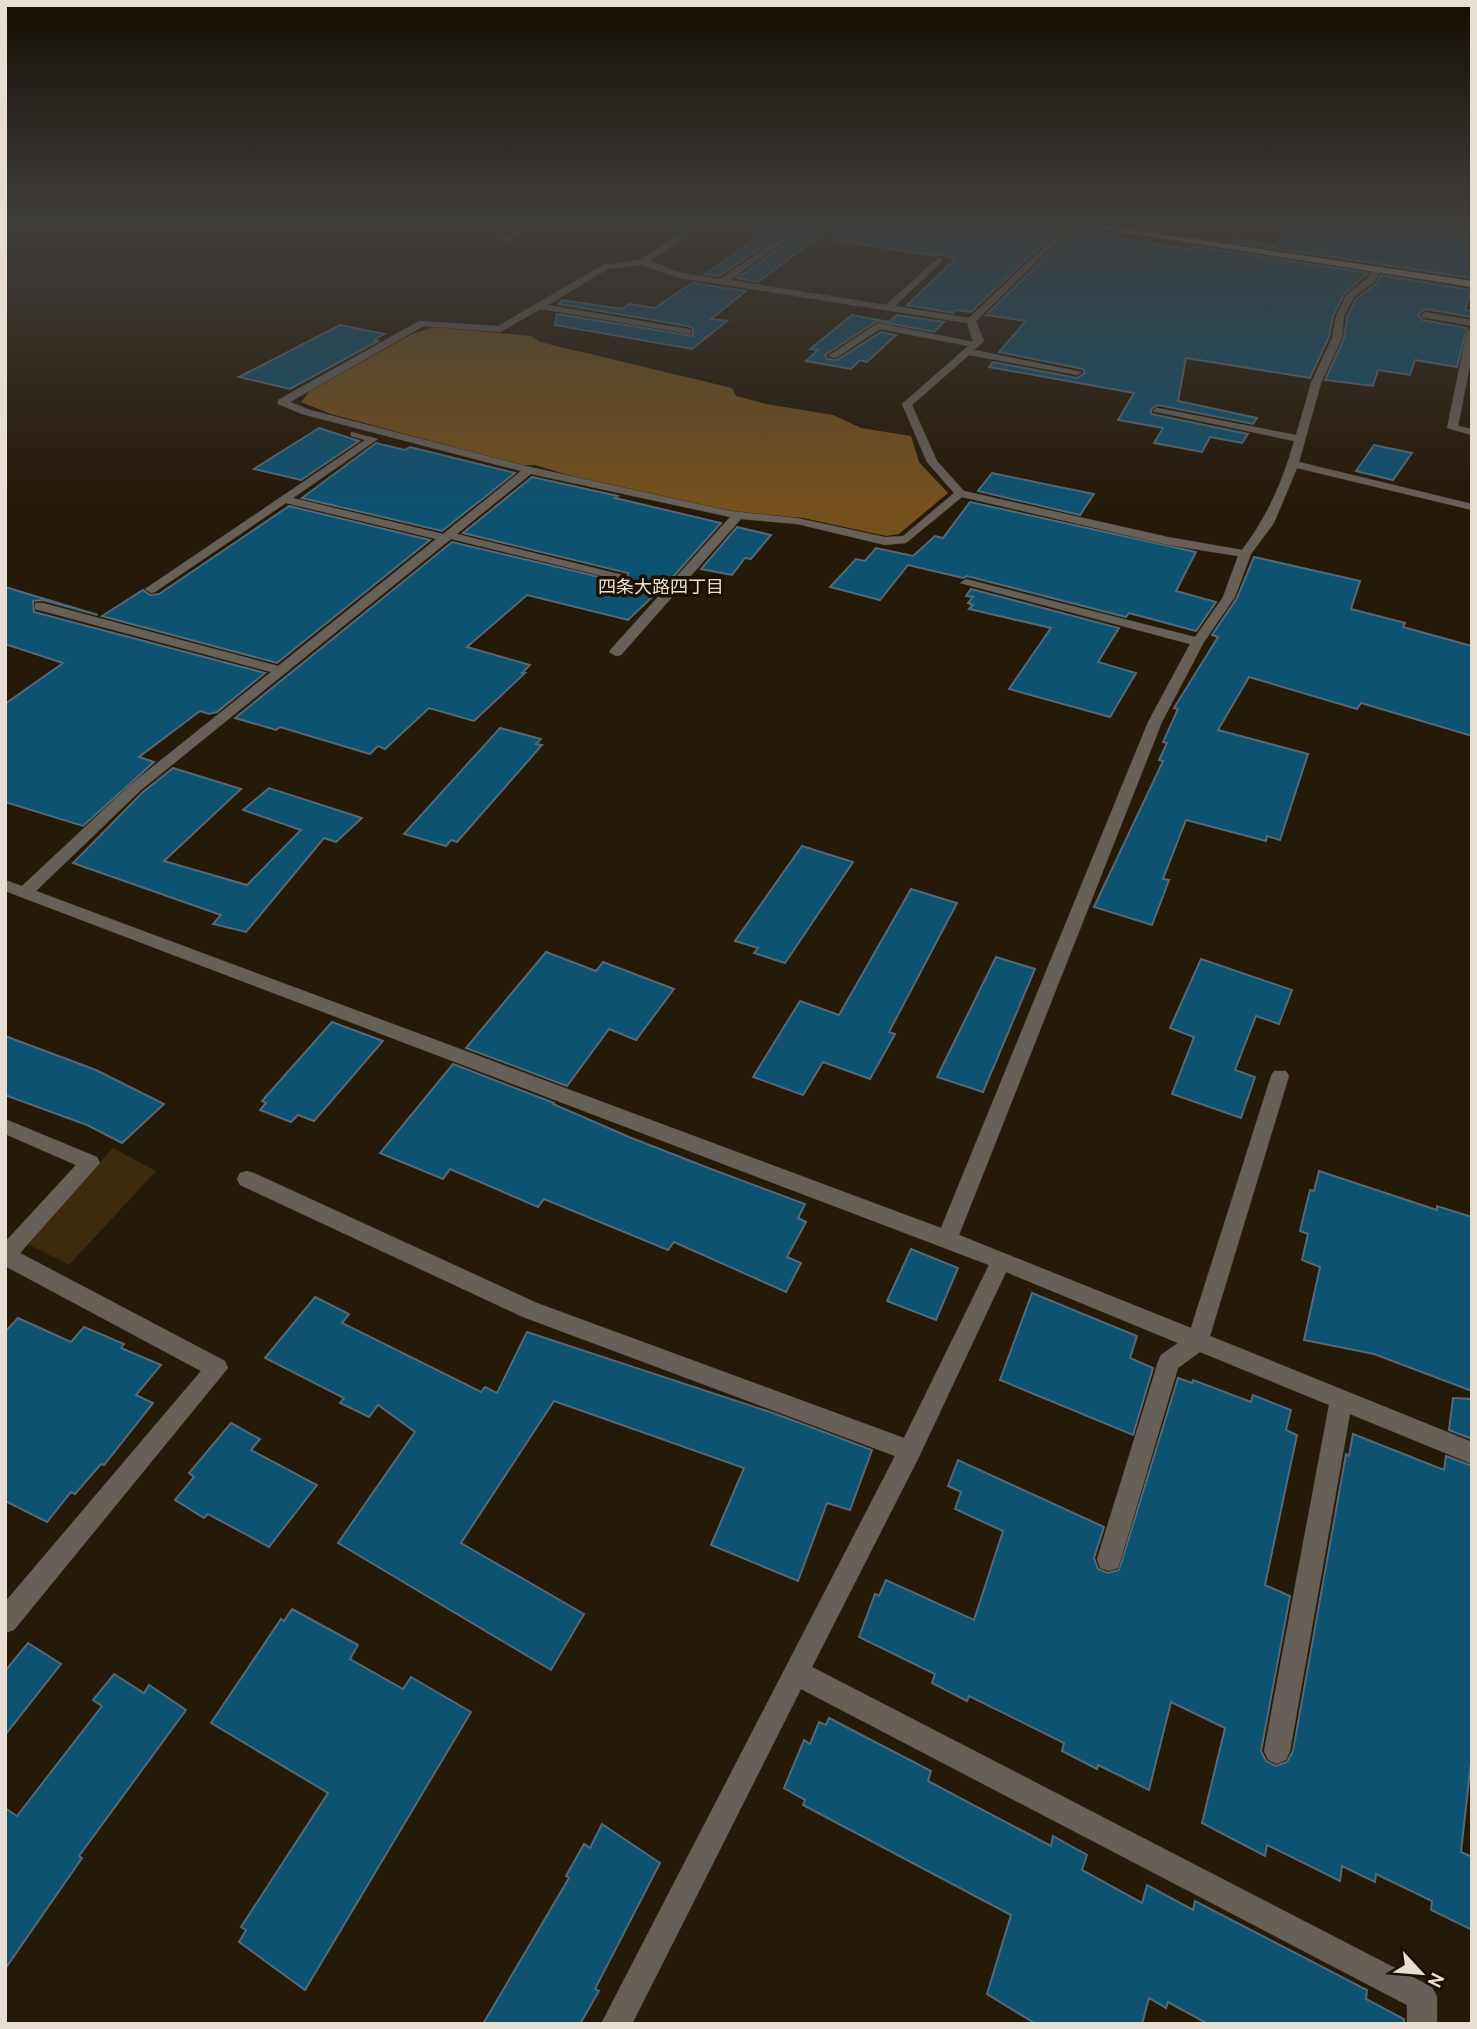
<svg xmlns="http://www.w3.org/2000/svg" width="1477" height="2029" font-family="Cabin,'Noto Sans JP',sans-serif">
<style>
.green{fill:#3e2a0d}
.water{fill:#75511d}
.building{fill:#0e5272;stroke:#536978;stroke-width:2}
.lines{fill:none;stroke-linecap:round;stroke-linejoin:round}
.minor-casing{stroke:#403524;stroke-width:1}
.primary-casing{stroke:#403524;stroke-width:1}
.minor{fill:#676058;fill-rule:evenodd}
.primary{fill:#b5a695;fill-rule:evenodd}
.labels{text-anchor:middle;stroke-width:7;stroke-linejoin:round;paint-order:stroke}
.far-neighbourhood-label{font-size:18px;fill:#e8dfd4;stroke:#1c1001}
</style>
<rect width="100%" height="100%" fill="#251907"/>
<polygon class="green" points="113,1148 156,1171 69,1265 27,1244"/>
<polygon class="water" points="434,327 531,336 540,342 732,388 736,396 766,404 833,415 861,428 911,436 919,462 948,493 899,534 886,536 803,518 728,511 581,479 535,465 520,465 331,414 301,402 310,391 412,334"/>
<g class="building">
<polygon points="778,223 1034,223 1061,227 971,312 956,310 953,313 907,305 955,259 939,254 936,256 834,240 835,224 758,282 737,278 787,243 787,239 782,234 719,276 705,274"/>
<polygon points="1291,223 1472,223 1472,278 1232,242 1234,239 1276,245"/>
<polygon points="1074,229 1119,236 1117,238 1190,249 1193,246 1368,273 1345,293 1333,316 1329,337 1310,378 1186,358 1178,401 1257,418 1253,424 1158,405 1151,409 1151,414 1248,434 1242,443 1210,437 1202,452 1154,443 1163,428 1118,420 1134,393 989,367 993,362 1077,378 1085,373 1083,369 999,352 1026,321 986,315"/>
<polygon points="1381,275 1471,290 1465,310 1472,311 1472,317 1425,309 1418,314 1422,320 1467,328 1457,367 1415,360 1410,375 1378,370 1373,386 1325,380 1344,339 1347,317 1356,299 1377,283"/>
<polygon points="692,283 746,291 711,319 727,321 692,349 555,325 557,314 693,336 693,328 688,326 559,304 562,300 622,309 629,304 655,308"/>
<polygon points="852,315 889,322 897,315 944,322 934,332 877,321 825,355 827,359 837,360 881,332 896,335 867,362 860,360 851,369 806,361 818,350 810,349"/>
<polygon points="340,325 384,334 374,340 378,341 290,389 239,377"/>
<polygon points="319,428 359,441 301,480 254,469"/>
<polygon points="376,443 405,450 410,447 515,473 442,531 302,498"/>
<polygon points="1374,445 1412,453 1393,480 1356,471"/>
<polygon points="992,473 1059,487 1094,494 1080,515 978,491"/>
<polygon points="532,477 618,496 615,498 721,523 672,578 628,620 527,595 467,647 530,665 522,673 525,673 474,721 429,708 385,749 378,746 370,754 280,727 276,730 235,718 452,542 629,584 628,573 463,533"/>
<polygon points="970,502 1196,552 1176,591 1216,602 1196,631 1129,613 1126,617 967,576 963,578 908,565 880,600 830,587 856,559 865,561 876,548 913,556 935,536 943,538"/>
<polygon points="289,506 430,540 277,663 102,616 143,590 150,595 159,594"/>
<polygon points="737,527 771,535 751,559 745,558 732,575 701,569"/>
<polygon points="1254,557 1360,581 1351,609 1405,623 1403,627 1472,646 1472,736 1361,703 1357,709 1249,677 1218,730 1308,754 1280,840 1267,836 1266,841 1186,820 1163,879 1169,880 1152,925 1094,907 1163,761 1159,760 1167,743 1163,742 1178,709 1174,708 1218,637 1212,635 1237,598"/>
<polygon points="5,587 98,615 43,600 33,601 34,612 265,673 217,712 209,714 200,711 139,757 154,762 83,826 5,802 5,704 63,663 5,644"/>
<polygon points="971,589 1119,628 1098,662 1136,673 1110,717 1009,689 1051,628 969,609 973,605 968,603 973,597 966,596"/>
<polygon points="500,728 541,739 536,744 542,745 457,842 451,840 446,846 404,834"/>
<polygon points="173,768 241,789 164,861 247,885 301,830 243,810 269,788 362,818 336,842 324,838 246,932 213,924 221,915 73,863 143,792"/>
<polygon points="802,846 853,862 785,963 754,953 758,948 735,941"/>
<polygon points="911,889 957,903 889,1032 895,1034 870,1079 823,1062 803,1095 753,1077 800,1001 839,1015"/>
<polygon points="546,952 596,971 603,962 674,989 636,1040 609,1029 567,1086 466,1048"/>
<polygon points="996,957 1035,969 983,1092 937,1077"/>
<polygon points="1201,959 1292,990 1279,1024 1256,1016 1235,1070 1255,1077 1241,1118 1172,1094 1194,1037 1170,1028"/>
<polygon points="332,1022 383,1041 314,1121 298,1115 291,1122 260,1110 266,1103 262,1101"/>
<polygon points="5,1036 96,1070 164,1104 122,1143 87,1125 5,1095"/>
<polygon points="453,1064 554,1103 553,1104 629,1137 711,1169 805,1204 798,1218 806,1222 787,1257 801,1263 786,1292 674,1242 668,1250 544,1199 538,1207 450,1169 443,1179 380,1153"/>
<polygon points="1319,1171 1437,1210 1437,1206 1472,1217 1472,1391 1374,1354 1304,1340 1320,1267 1302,1260 1308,1234 1300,1231 1310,1190 1314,1191"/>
<polygon points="911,1249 958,1268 936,1320 887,1301"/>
<polygon points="1032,1293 1137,1336 1130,1358 1153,1368 1133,1435 1000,1380"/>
<polygon points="315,1297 349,1314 342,1323 481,1392 485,1387 497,1393 527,1332 776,1414 872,1450 850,1510 827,1503 798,1581 711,1545 744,1468 554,1401 461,1543 584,1614 551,1670 338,1543 415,1432 378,1405 369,1417 340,1403 344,1398 265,1358"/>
<polygon points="18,1318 71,1342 84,1327 124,1344 121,1348 161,1365 136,1395 153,1403 104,1465 101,1464 75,1494 71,1492 47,1522 5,1501 5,1332"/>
<polygon points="1178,1378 1192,1383 1193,1380 1251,1402 1253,1395 1291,1410 1286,1430 1297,1435 1265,1585 1290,1596 1261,1751 1266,1761 1276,1766 1287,1762 1293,1751 1346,1454 1349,1456 1353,1434 1444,1470 1446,1456 1472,1466 1472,1753 1461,1852 1472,1857 1472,1930 1431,1910 1432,1901 1376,1874 1375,1882 1342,1866 1340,1881 1267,1845 1265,1856 1202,1823 1225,1728 1171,1702 1149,1790 1098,1765 1097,1769 1062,1751 1064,1743 969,1696 967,1701 932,1683 935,1674 859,1637 875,1594 879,1596 886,1580 974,1620 1003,1531 955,1509 961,1492 948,1486 958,1460 1104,1527 1094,1558 1098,1569 1108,1573 1119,1570"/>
<polygon points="1453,1398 1472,1399 1472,1439 1449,1430"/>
<polygon points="231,1423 260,1439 251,1450 317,1485 269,1547 208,1514 204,1518 175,1500 194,1477 189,1473"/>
<polygon points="292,1609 358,1645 350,1659 403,1689 411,1677 471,1712 305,1990 239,1942 246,1930 241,1927 328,1793 211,1723 281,1619 284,1621"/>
<polygon points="28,1643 61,1664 5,1735 5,1671"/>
<polygon points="114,1674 144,1693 149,1685 186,1710 79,1856 82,1858 5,1969 5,1808 17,1816 102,1706 93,1700"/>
<polygon points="829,1718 931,1771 928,1781 1051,1846 1053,1836 1087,1855 1082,1870 1142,1903 1147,1885 1193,1910 1195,1901 1367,1990 1366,1999 1404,2019 1404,2024 1208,2024 1168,2002 1166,2008 1149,1998 1142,2024 1036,2024 987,1994 1011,1915 803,1805 805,1800 784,1788 804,1740 810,1744 819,1722 826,1725"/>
<polygon points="602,1824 660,1863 595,1989 599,1991 580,2024 483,2024 569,1878 566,1876 584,1844 590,1848"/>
</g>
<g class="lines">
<g class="minor-casing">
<g id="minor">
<polygon points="527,223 537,223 507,242 500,240"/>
<path d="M 696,223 L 706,223 L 649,261 L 682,273 L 720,279 L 782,237 L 785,241 L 730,280 L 886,305 L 939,257 L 942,261 L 895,306 L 969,318 L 1069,223 L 1076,223 L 976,321 L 984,341 L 974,350 L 1082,372 L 1077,375 L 969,355 L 912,405 L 937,461 L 964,491 L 1168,537 L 1242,550 C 1267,517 1283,481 1294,441 L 1152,411 L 1157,408 L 1296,435 L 1311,383 L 1332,338 L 1336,316 L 1347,294 L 1368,278 L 1374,267 L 1381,269 L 1375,281 L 1354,297 L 1344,316 L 1342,338 L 1321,383 L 1299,462 L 1472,504 L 1472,510 L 1297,468 L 1274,523 L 1251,554 L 1235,597 L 1204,642 L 1162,722 L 959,1235 L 1191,1328 L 1271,1076 L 1274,1071 L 1286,1071 L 1289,1076 L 1210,1336 L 1472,1442 L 1472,1464 L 1350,1414 L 1290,1751 L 1286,1760 L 1277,1764 L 1268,1760 L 1264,1751 L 1329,1405 L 1200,1352 L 1178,1368 L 1121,1559 L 1118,1568 L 1109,1571 L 1100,1568 L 1097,1559 L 1158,1362 L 1161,1355 L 1178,1343 L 1006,1272 L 918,1459 L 812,1667 L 1432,1987 L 1437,1997 L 1437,2024 L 1407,2024 L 1407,2005 L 801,1689 L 632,2024 L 601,2024 L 895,1456 L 523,1317 L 240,1185 L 237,1179 L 240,1173 L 247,1171 L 254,1173 L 537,1303 L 904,1438 L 989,1265 L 5,891 L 5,880 L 22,886 L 131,784 L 271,672 L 35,609 L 35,603 L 43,603 L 278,666 L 436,539 L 286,503 L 155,592 L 151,593 L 145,589 L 365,440 L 351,436 L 351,432 L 378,439 L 293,498 L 443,534 L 521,471 L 302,414 L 278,404 L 278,400 L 419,321 L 498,326 L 603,265 L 640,260 ZM 641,265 L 680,278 L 967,323 L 973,342 L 878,323 L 828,356 L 836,358 L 880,329 L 968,346 L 902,404 L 927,462 L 954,493 L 903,536 L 885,537 L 797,518 L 730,511 L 530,467 L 310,410 L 290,402 L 424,326 L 500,332 L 541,309 L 691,334 L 691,330 L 688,329 L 548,305 L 608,269 ZM 531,474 L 730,517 L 611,649 L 609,652 L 616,656 L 621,655 L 741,519 L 797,524 L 885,545 L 906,543 L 962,497 L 1168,545 L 1238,556 L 1223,597 L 1195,637 L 966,579 L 960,583 L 1190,644 L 1148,722 L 941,1228 L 36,891 L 141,790 L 451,539 L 627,582 L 627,576 L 457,534 Z"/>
<polygon points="1425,312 1472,320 1472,326 1422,317 1421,315"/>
<polygon points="1472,328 1472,355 1458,426 1472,429 1472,435 1447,428 1467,331"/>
<polygon points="5,1119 97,1157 100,1163 20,1253 225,1361 228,1368 14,1630 5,1633 5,1602 201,1371 5,1266 5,1242 76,1165 5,1134"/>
</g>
</g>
<g class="primary-casing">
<polygon id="primary" points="1066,223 1087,223 1472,281 1472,287"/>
</g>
<use href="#minor" class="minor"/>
<use href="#primary" class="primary"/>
</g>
<linearGradient id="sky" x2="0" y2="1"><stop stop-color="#140e04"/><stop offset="0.44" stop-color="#403e3c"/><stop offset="1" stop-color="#403e3c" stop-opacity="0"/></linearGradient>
<rect width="1477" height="507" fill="url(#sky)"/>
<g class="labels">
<g class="far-neighbourhood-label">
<text x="661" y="593">四条大路四丁目</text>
</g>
</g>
<rect width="1477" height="2029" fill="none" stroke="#e8dfd4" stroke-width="14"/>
<g transform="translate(1421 1973) rotate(116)" stroke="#1c1001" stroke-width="5" paint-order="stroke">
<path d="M0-5L12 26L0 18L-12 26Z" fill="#e8dfd4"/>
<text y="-10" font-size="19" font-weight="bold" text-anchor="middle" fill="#e8dfd4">N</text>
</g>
</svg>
